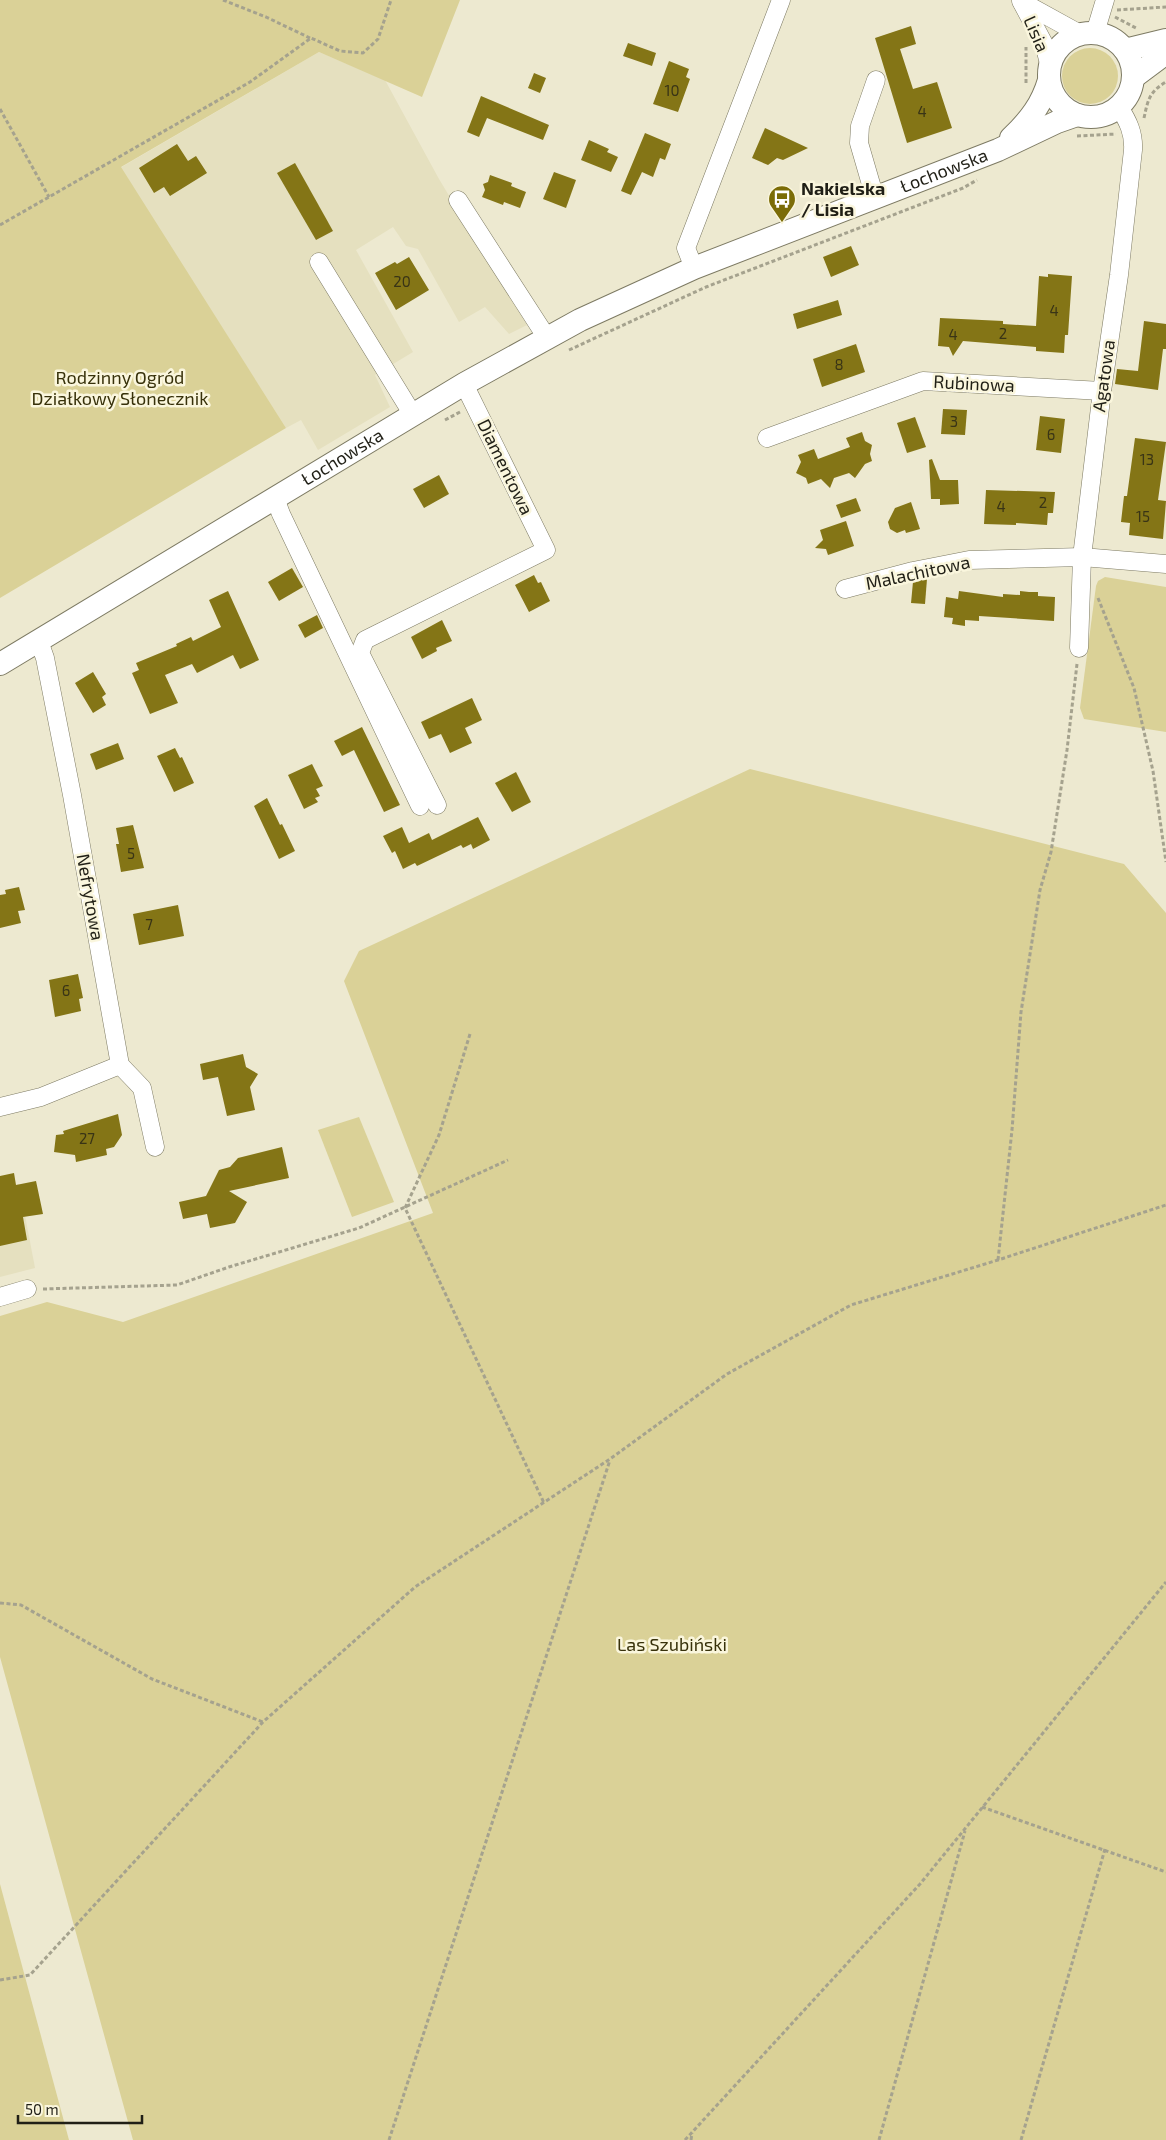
<svg xmlns="http://www.w3.org/2000/svg" width="1166" height="2140" font-family="'Exo 2',sans-serif">
<style>
.built{fill:#e5e0bf}
.green{fill:#dad197}
.building{fill:#847516}
.lines{fill:none;stroke-linecap:round;stroke-linejoin:round}
.minor-casing{stroke:#7d7a63;stroke-width:19}
.major-casing{stroke:#7d7a63;stroke-width:24}
.path{stroke:#a5a28e;stroke-width:3;stroke-dasharray:4 2.5;stroke-linecap:butt}
.minor{stroke:#fff;stroke-width:18}
.major{stroke:#fff;stroke-width:22}
.labels{text-anchor:middle;stroke-width:5;stroke-linejoin:round;paint-order:stroke}
.number-label{font-size:15px;fill:#393416}
.street-label{font-size:18px;fill:#201f16;stroke:#faf6dd}
.poi-label{font-size:18px;font-weight:bold;fill:#201f16;stroke:#faf6dd;text-anchor:start}
.park-label{font-size:18px;fill:#37310a;stroke:#faf6dd}
</style>
<rect width="100%" height="100%" fill="#ede9d0"/>
<g class="built">
<polygon points="319,52 385,80 439,179 527,325 509,334 485,307 459,322 418,249 406,246 393,227 356,250 413,352 375,375 390,407 318,450 301,420 286,428 120,168"/>
<polygon points="19,1184 35,1268 0,1277 0,1188"/>
</g>
<g class="green">
<polygon points="0,0 460,0 422,97 319,52 121,167 286,428 0,598"/>
<circle cx="1090" cy="76" r="28"/>
<polygon points="1105,577 1166,587 1166,732 1084,719 1080,708 1096,586 1098,581"/>
<polygon points="750,769 1124,864 1166,913 1166,2140 133,2140 0,1657 0,1316 47,1302 123,1322 433,1213 344,981 359,951"/>
<polygon points="359,1117 394,1202 352,1217 318,1130"/>
<polygon points="0,1884 69,2140 0,2140"/>
</g>
<g class="building">
<polygon points="911,26 916,44 900,49 913,89 937,82 952,128 907,143 875,38"/>
<polygon points="628,43 656,53 652,66 623,56"/>
<polygon points="669,61 689,69 686,77 690,79 678,112 653,104"/>
<polygon points="534,73 546,78 540,93 528,88"/>
<polygon points="481,96 549,125 543,140 487,118 479,137 467,132"/>
<polygon points="765,128 808,148 783,160 777,158 768,165 752,158"/>
<polygon points="645,133 671,144 665,160 660,158 653,177 642,172 631,195 621,191"/>
<polygon points="589,140 609,149 607,152 618,157 611,172 581,160"/>
<polygon points="177,144 188,161 196,156 207,173 170,196 164,187 154,193 139,168"/>
<polygon points="295,163 333,231 316,240 277,173"/>
<polygon points="554,172 576,180 566,208 543,199"/>
<polygon points="490,175 512,183 511,186 526,192 520,208 504,202 503,205 482,197 485,190 483,184 488,182"/>
<polygon points="851,246 859,265 831,277 823,257"/>
<polygon points="409,257 429,290 396,310 375,273 395,262 397,264"/>
<polygon points="1048,274 1072,276 1068,335 1065,335 1064,353 1036,351 1036,347 963,341 953,356 949,347 938,346 940,318 1003,321 1003,324 1036,326 1039,276 1048,277"/>
<polygon points="838,300 842,315 797,329 793,314"/>
<polygon points="1144,321 1166,324 1166,349 1163,349 1158,390 1115,384 1117,369 1138,371"/>
<polygon points="856,344 865,372 822,387 813,359"/>
<polygon points="943,409 967,410 965,435 941,434"/>
<polygon points="1040,416 1065,419 1061,453 1036,450"/>
<polygon points="915,417 926,447 907,453 897,423"/>
<polygon points="862,432 865,441 872,445 870,454 872,461 865,464 855,478 849,473 834,478 830,488 821,479 808,484 806,478 796,473 801,462 798,455 814,449 818,459 850,447 846,438"/>
<polygon points="1135,438 1166,442 1158,500 1166,501 1163,539 1129,535 1130,523 1121,522 1124,496 1127,496"/>
<polygon points="932,459 940,480 958,480 959,504 940,505 940,499 931,499 929,460"/>
<polygon points="439,475 449,494 424,508 413,489"/>
<polygon points="986,490 1055,492 1053,513 1048,513 1047,525 1016,523 1016,525 984,524"/>
<polygon points="856,498 861,511 841,518 836,505"/>
<polygon points="911,502 920,529 906,533 905,530 897,533 890,529 888,522 895,508"/>
<polygon points="846,521 854,546 828,555 826,549 815,548 823,540 820,530"/>
<polygon points="292,568 303,587 279,601 268,582"/>
<polygon points="534,575 538,583 541,582 550,601 529,612 515,585"/>
<polygon points="927,579 925,604 911,603 913,582"/>
<polygon points="228,591 259,660 240,669 233,655 197,673 192,664 165,675 178,703 150,714 132,673 139,670 136,663 177,646 176,644 191,637 193,641 221,627 209,600"/>
<polygon points="959,591 1003,597 1003,594 1020,595 1020,591 1029,592 1038,592 1038,596 1055,597 1054,621 979,616 979,621 965,620 965,626 952,624 953,618 944,617 946,597 958,599"/>
<polygon points="317,615 323,628 305,638 298,625"/>
<polygon points="442,620 452,641 436,648 437,651 422,659 411,637"/>
<polygon points="93,672 106,694 102,697 106,705 93,713 75,683"/>
<polygon points="472,698 482,720 465,728 472,743 450,753 441,734 429,739 421,722"/>
<polygon points="362,727 400,805 384,812 354,750 342,756 334,741"/>
<polygon points="118,743 124,759 96,770 90,754"/>
<polygon points="175,748 180,758 182,757 194,783 174,792 157,756"/>
<polygon points="312,764 323,786 316,789 320,796 315,798 318,802 304,809 288,775"/>
<polygon points="516,772 531,802 512,812 495,783"/>
<polygon points="267,798 280,825 282,824 295,851 279,859 254,806"/>
<polygon points="478,817 490,840 473,849 471,844 463,848 461,845 417,866 415,863 403,869 395,851 392,853 383,836 402,827 409,843 429,833 432,840"/>
<polygon points="133,825 144,868 121,872 116,844 119,844 116,828"/>
<polygon points="19,887 25,910 18,911 21,923 0,928 0,895 6,894 5,890"/>
<polygon points="178,905 184,936 139,945 133,914"/>
<polygon points="78,974 83,998 79,999 81,1011 55,1017 49,980"/>
<polygon points="243,1054 246,1067 258,1074 250,1087 255,1110 227,1116 218,1077 203,1080 200,1064"/>
<polygon points="118,1114 122,1135 114,1147 106,1149 107,1155 76,1162 75,1155 54,1152 56,1135 64,1134 63,1131"/>
<polygon points="282,1147 289,1178 229,1191 247,1202 235,1223 210,1228 207,1214 183,1219 179,1202 206,1196 219,1170 230,1167 238,1158"/>
<polygon points="14,1173 16,1185 36,1181 43,1214 23,1217 27,1240 0,1246 0,1176"/>
</g>
<g class="lines">
<g class="minor-casing">
<g id="minor">
<polyline points="1021,1 1044,44 1050,67"/>
<polyline points="1022,2 1080,34"/>
<polyline points="1095,33 1105,0"/>
<polyline points="875,198 859,143 860,126 876,80"/>
<polyline points="458,200 547,338"/>
<polyline points="319,262 413,415"/>
<polyline points="694,268 686,248 781,0"/>
<polyline points="767,438 923,381 1102,391"/>
<polyline points="275,498 281,514 420,806"/>
<polyline points="845,589 913,571 969,560 1082,557 1166,564"/>
<polyline points="39,641 45,658 72,795 120,1065 142,1088 155,1147"/>
<path d="M 1079,648 L 1082,557 L 1102,391 L 1119,275 L 1133,150 C 1134,133 1128,121 1119,107"/>
<polyline points="437,805 360,653 365,640 546,550 464,384"/>
<polyline points="0,1107 41,1097 120,1065"/>
<polyline points="0,1297 27,1289"/>
</g>
</g>
<g class="major-casing">
<g id="major">
<circle cx="1091" cy="75" r="42"/>
<polyline points="1125,50 1166,40"/>
<polyline points="1134,77 1166,53"/>
<path d="M 1011,138 C 1030,120 1042,104 1049,80"/>
<path id="s1" d="M 0,664 L 464,384 L 580,320 L 694,268 L 998,150 L 1057,122 L 1077,115"/>
</g>
</g>
<g class="path">
<polyline points="223,0 266,17 310,38"/>
<polyline points="1117,10 1166,7"/>
<polyline points="1115,17 1136,28"/>
<polyline points="1026,83 1026,47"/>
<polyline points="0,109 49,197"/>
<path d="M 1144,118 C 1148,100 1149,92 1166,82"/>
<polyline points="1077,136 1116,134"/>
<polyline points="0,225 250,82 311,38 340,51 363,53 378,39 391,0"/>
<polyline points="569,350 706,287 963,188 977,180"/>
<polyline points="445,420 460,412"/>
<polyline points="1098,598 1134,688 1153,771 1166,862"/>
<polyline points="470,1034 439,1135 405,1208 544,1503"/>
<polyline points="998,1260 1012,1130 1021,1012 1040,890 1051,852 1067,750 1077,664"/>
<polyline points="43,1289 177,1285 229,1267 359,1228 508,1160"/>
<polyline points="0,1603 21,1605 152,1679 263,1722"/>
<polyline points="982,1807 1166,1872"/>
<polyline points="0,1980 30,1975 263,1722 415,1587 610,1459 727,1374 851,1305 998,1260 1166,1205"/>
<polyline points="389,2140 610,1460"/>
<polyline points="685,2140 920,1884 1166,1582"/>
<polyline points="691,2140 692,2133"/>
<polyline points="879,2140 965,1831"/>
<polyline points="1021,2140 1105,1849"/>
</g>
<use href="#minor" class="minor"/>
<use href="#major" class="major"/>
</g>
<defs>
<g id="bus-pin" transform="scale(1.4375)"><path d="M0 17L-7.5 6A9.5 9.5 0 1 1 7.5 6Z" fill="#7b6c07" stroke="#faf6dd"/><path d="M-5-6H5V4H4V6H2V4H-2V6H-4V4H-5ZM-3.5-4V0h7V-4ZM-3.5 1.2v1.5H-2V1.2ZM2 1.2v1.5H3.5V1.2Z" fill="#fff"/></g>
</defs>
<g fill-rule="evenodd">
<use href="#bus-pin" x="782" y="199"/>
</g>
<g class="labels">
<g class="number-label">
<text x="672" y="96">10</text>
<text x="922" y="117">4</text>
<text x="402" y="287">20</text>
<text x="1054" y="316">4</text>
<text x="1003" y="339">2</text>
<text x="953" y="340">4</text>
<text x="839" y="370">8</text>
<text x="954" y="427">3</text>
<text x="1051" y="440">6</text>
<text x="1147" y="465">13</text>
<text x="1043" y="508">2</text>
<text x="1001" y="512">4</text>
<text x="1143" y="522">15</text>
<text x="131" y="859">5</text>
<text x="149" y="930">7</text>
<text x="66" y="996">6</text>
<text x="87" y="1144">27</text>
</g>
<g class="street-label">
<text transform="translate(1036 34) rotate(66)" y="6">Lisia</text>
<text dy="6" stroke="none"><textPath href="#s1" startOffset="1068">Łochowska</textPath></text>
<text transform="translate(1104 376) rotate(-82)" y="6">Agatowa</text>
<text transform="translate(974 384) rotate(3)" y="6">Rubinowa</text>
<text dy="6" stroke="none"><textPath href="#s1" startOffset="400">Łochowska</textPath></text>
<text transform="translate(505 467) rotate(64)" y="6">Diamentowa</text>
<text transform="translate(918 573) rotate(-12)" y="6">Malachitowa</text>
<text transform="translate(90 897) rotate(80)" y="6">Nefrytowa</text>
</g>
<g class="poi-label">
<text x="801" y="195">Nakielska<tspan x="801" dy="21">/ Lisia</tspan></text>
</g>
<g class="park-label">
<text x="120" y="384">Rodzinny Ogród<tspan x="120" dy="21">Działkowy Słonecznik</tspan></text>
<text x="672" y="1651">Las Szubiński</text>
</g>
</g>
<path d="M18 2115v8h124v-8" fill="none" stroke="#201f16" stroke-width="2.5"/>
<text x="25" y="2115" font-size="15" fill="#201f16" stroke="#faf6dd" stroke-width="4" paint-order="stroke">50 m</text>
</svg>
